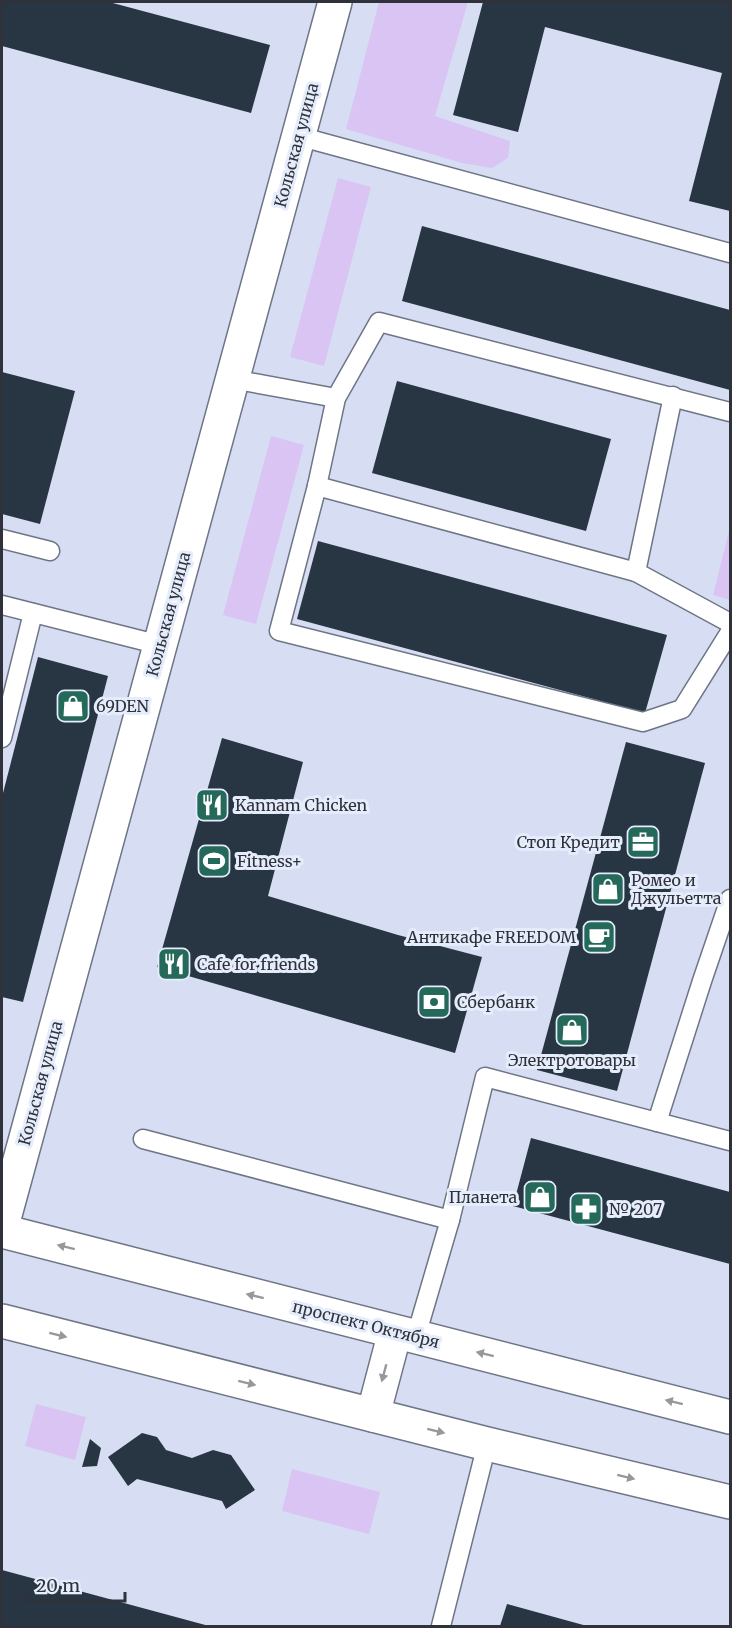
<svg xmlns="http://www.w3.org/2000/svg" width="732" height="1628" font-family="Merriweather,serif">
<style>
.green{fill:#dac4f3}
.building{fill:#283542}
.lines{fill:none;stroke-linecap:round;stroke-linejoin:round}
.lane-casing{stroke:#6e7586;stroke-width:21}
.street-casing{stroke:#6e7586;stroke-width:36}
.primary-casing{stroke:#6e7586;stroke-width:36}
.lane{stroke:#fff;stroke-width:18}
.street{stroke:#fff;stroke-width:33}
.primary{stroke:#fff;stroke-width:33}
.oneway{fill:#97989c}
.labels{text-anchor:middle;stroke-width:6;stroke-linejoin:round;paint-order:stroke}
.street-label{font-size:16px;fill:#2f323a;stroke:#e5ecfc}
.poi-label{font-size:16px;fill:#2f323a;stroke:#e5ecfc;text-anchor:start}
</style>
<rect width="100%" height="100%" fill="#d7def3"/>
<g class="green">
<polygon points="379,2 468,2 435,116 510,141 508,158 492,168 462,163 346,129"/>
<polygon points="338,178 371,187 324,366 290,357"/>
<polygon points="271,436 304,445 256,624 223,615"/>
<polygon points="730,527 730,600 713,595"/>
<polygon points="36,1404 86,1417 75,1460 25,1446"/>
<polygon points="292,1469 380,1492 369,1534 282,1511"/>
</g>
<g class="building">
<polygon points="2,2 109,2 270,45 251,113 2,46"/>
<polygon points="483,2 730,3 730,211 689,201 722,73 545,27 518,132 453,115"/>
<polygon points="422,226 730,310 730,390 402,301"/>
<polygon points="2,372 75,391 40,524 2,514"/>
<polygon points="397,381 611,439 586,531 372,473"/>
<polygon points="318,541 667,635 645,713 297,619"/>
<polygon points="38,657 108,676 23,1002 2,997 2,797"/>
<polygon points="222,738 303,762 268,896 398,935 482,957 455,1053 157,967"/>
<polygon points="626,742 705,763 617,1091 537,1070"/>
<polygon points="531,1138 730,1192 730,1264 513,1206"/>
<polygon points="142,1433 157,1437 166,1450 192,1458 213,1450 231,1455 255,1490 226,1509 222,1501 137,1479 128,1486 108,1457"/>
<polygon points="90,1439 101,1448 97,1466 82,1467"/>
<polygon points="2,1570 209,1626 2,1626"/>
<polygon points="507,1604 587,1626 500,1626"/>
</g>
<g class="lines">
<g class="lane-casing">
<g id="lane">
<polyline points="298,136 730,253"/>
<polyline points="232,379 336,398"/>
<polyline points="730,412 379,322 336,398 317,486 636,572 730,623"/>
<polyline points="317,486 279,631 643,722 682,709 730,632"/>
<polyline points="2,539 50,551"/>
<polyline points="636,572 673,396"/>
<polyline points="2,605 160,645"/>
<polyline points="2,738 33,613"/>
<polyline points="657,1122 702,981 730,899"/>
<polyline points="143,1139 450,1220"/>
<polyline points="416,1336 450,1220 485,1077 730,1141"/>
<polyline points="441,1626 487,1444"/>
</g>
</g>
<g class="street-casing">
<polyline id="street" points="2,1226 335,2"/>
</g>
<g class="primary-casing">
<g id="primary">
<polyline points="2,1231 730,1417"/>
<polyline points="2,1321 487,1444 730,1502"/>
<polyline points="373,1415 395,1332"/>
</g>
</g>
<use href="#lane" class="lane"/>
<use href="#street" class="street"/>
<use href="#primary" class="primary"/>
</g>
<defs><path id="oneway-solid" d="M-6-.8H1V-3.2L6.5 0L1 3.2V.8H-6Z" transform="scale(1.5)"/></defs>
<g class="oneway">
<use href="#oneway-solid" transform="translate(66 1247) rotate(-166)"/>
<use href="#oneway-solid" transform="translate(255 1296) rotate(-166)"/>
<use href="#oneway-solid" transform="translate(58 1335) rotate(14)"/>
<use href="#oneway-solid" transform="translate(485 1354) rotate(-166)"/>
<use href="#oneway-solid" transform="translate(384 1373) rotate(105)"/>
<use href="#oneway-solid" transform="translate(247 1383) rotate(14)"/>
<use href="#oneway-solid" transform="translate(674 1402) rotate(-166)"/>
<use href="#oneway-solid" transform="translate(436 1431) rotate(14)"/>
<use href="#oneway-solid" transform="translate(626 1477) rotate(14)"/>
</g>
<defs>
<g id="shop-square" transform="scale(1.725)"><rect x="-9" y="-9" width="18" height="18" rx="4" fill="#25695a" stroke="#e5ecfc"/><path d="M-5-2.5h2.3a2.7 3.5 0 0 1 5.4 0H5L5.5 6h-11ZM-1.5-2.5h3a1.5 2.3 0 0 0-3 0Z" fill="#fff"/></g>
<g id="restaurant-square" transform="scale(1.725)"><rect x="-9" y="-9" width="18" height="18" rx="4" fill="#25695a" stroke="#e5ecfc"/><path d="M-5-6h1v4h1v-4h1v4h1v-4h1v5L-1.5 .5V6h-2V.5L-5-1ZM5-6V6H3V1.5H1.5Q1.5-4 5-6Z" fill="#fff"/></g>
<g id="office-square" transform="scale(1.725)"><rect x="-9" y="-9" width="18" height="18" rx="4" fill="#25695a" stroke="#e5ecfc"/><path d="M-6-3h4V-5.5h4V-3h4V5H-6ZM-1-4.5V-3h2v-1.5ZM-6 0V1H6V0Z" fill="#fff"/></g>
<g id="stadium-square" transform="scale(1.725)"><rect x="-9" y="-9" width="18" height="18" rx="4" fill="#25695a" stroke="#e5ecfc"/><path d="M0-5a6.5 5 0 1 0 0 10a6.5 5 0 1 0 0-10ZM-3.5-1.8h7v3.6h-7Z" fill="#fff"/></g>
<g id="cafe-square" transform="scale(1.725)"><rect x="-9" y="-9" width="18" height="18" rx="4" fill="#25695a" stroke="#e5ecfc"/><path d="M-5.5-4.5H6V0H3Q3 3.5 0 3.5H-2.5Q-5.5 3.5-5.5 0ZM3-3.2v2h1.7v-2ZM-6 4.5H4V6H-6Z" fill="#fff"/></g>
<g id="bank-square" transform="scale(1.725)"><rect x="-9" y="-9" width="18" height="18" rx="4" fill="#25695a" stroke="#e5ecfc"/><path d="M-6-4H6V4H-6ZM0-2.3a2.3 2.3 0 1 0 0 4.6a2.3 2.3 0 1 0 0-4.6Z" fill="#fff"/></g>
<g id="pharmacy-square" transform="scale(1.725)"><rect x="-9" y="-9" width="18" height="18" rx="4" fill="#25695a" stroke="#e5ecfc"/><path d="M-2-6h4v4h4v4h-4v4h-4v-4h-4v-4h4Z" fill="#fff"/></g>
</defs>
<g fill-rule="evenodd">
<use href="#shop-square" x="73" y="706"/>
<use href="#restaurant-square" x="212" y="805"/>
<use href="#office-square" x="643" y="842"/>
<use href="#stadium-square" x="214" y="861"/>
<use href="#shop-square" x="608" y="889"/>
<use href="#cafe-square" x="599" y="937"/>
<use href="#restaurant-square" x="174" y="964"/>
<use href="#bank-square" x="434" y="1002"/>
<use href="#shop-square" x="572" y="1030"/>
<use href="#shop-square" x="540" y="1197"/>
<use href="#pharmacy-square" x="586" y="1209"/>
</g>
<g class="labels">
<g class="street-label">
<text transform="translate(296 145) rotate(-75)" y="6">Кольская улица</text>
<text transform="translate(168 614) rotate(-75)" y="6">Кольская улица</text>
<text transform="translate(40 1083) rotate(-75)" y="6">Кольская улица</text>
<text transform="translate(366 1324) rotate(14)" y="6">проспект Октября</text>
</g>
<g class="poi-label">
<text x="96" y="712">69DEN</text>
<text x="235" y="811">Kannam Chicken</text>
<text x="620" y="848" text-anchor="end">Стоп Кредит</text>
<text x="237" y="867">Fitness+</text>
<text x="631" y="886">Ромео и<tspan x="631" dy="18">Джульетта</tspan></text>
<text x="576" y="943" text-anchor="end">Антикафе FREEDOM</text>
<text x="197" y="970">Cafe for friends</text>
<text x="457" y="1008">Сбербанк</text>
<text x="572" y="1066" text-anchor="middle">Электротовары</text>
<text x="517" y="1203" text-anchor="end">Планета</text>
<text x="609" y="1215">№ 207</text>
</g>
</g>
<rect width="732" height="1628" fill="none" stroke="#2f323a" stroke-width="6"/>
<path d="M27 1592v9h98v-9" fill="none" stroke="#2f323a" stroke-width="3"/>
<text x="36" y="1592" font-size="18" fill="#2f323a" stroke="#e5ecfc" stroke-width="4.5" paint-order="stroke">20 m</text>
</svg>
